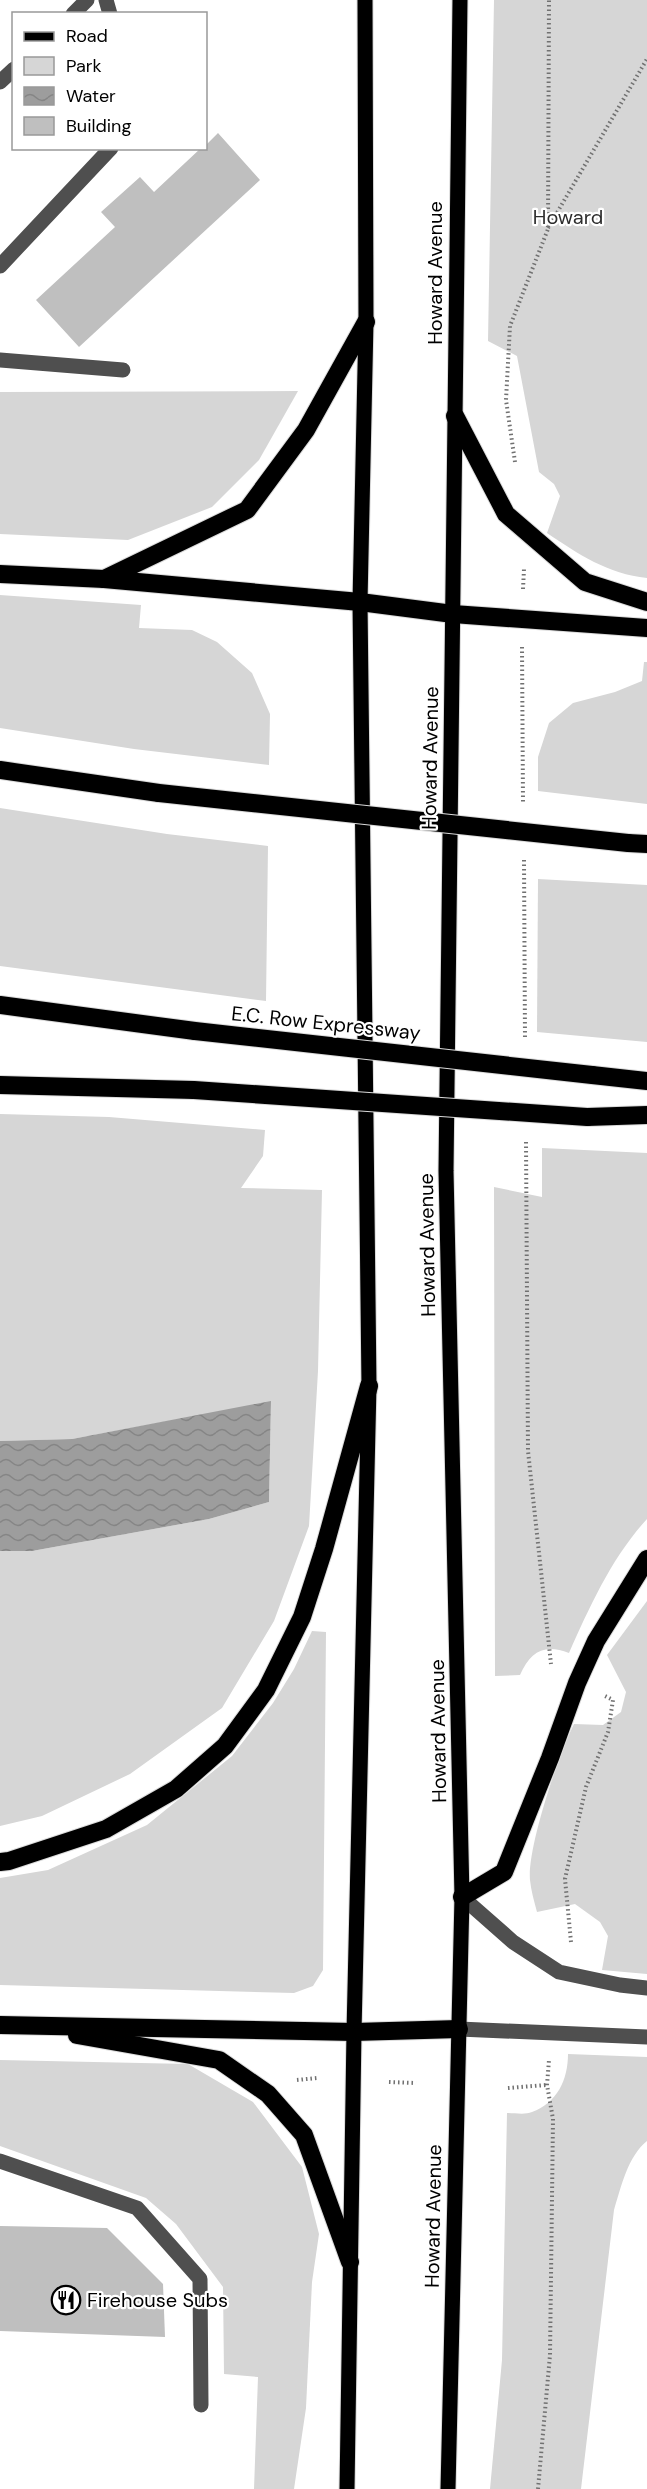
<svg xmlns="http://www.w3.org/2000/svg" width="647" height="2489" font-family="'DM Sans',sans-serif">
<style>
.green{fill:#d6d6d6}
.water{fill:url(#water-waves)}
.building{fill:#bfbfbf}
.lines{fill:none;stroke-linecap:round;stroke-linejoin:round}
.major-casing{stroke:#dbdbdb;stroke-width:17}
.highway-casing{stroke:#dbdbdb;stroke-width:20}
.path{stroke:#717171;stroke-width:4;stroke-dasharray:1.5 3;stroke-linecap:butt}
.minor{stroke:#4f4f4f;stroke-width:15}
.major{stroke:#000;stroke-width:15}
.highway{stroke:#000;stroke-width:18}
.highway-bridge-casing{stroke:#dbdbdb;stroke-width:20;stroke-linecap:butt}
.highway-bridge{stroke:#000;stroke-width:18}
.labels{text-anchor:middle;stroke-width:4.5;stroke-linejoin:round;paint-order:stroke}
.park-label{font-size:20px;fill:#2d2d2d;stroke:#fff}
.street-label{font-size:20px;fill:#000;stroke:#fff}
.poi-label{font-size:20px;fill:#000;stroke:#fff;text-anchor:start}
</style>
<defs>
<pattern id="water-waves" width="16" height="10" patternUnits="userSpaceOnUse" patternTransform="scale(1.5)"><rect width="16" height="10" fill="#9d9d9d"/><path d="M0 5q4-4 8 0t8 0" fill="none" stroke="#858585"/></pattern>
</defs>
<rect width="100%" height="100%" fill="#fff"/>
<g class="green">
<path d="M 494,0 L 647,0 L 647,578 C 608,574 578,554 547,533 L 560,496 L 554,484 L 539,472 L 517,356 L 488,341 Z"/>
<polygon points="298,391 259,460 212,507 128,540 0,534 0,392"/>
<polygon points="0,595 141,605 139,628 192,630 217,642 252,673 270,714 269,765 134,749 0,728"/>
<polygon points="644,662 647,662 647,804 538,791 538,757 549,723 573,703 615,692 642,681"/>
<polygon points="0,808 167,834 268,846 266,1001 0,966"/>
<polygon points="538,879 647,885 647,1042 537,1032"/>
<polygon points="0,1114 109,1117 265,1130 263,1156 241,1188 322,1190 318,1371 309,1526 274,1621 222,1708 130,1774 42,1816 0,1826 0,1551 32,1551 209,1519 269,1502 271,1402 72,1439 0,1441"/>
<path d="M 542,1148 L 647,1153 L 647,1519 C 612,1557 590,1606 569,1653 C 544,1643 530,1652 520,1675 L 495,1676 L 494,1187 L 542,1197 Z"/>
<path d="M 647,1601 L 647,1974 L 602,1970 L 608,1936 L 600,1922 L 575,1904 L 537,1912 C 534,1901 531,1890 530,1880 C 527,1848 559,1753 574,1724 L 603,1725 L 621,1712 L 626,1692 L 607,1655 Z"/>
<polygon points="312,1631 326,1632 323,1970 313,1986 294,1993 0,1985 0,1878 48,1870 147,1825 232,1756 273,1703 294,1669"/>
<path d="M 568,2054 L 647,2057 L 647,2141 C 628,2156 621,2187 614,2210 L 581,2489 L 490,2489 L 502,2360 L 507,2113 C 515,2113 525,2115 532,2112 C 557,2103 568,2080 568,2054 Z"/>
<polygon points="0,2060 188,2064 253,2102 302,2167 319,2234 312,2282 306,2408 294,2489 254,2489 258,2377 224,2374 223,2287 176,2224 146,2198 0,2146"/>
</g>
<polygon class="water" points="271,1401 269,1502 209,1519 32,1551 0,1551 0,1441 72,1439"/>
<g class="building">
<polygon points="218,133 260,180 79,347 36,300 115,227 101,212 140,177 154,192 201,148 206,148 206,145"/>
<polygon points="0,2226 107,2228 163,2284 165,2337 0,2331"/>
</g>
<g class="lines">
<g class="major-casing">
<g id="major">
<polyline points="347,2489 354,2032 369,1386 360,602 366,322 365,0"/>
<polyline points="448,2489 462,1897 446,1171 460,0"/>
</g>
</g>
<g class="highway-casing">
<g id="highway">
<polyline points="455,416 506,514 585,582 647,602"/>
<polyline points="0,574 104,579 360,602 453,614 647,628"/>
<polyline points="104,579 247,510 306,430 366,322"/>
<polyline points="0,770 159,793"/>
<polyline points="628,843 647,844"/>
<polyline points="0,1005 195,1031"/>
<polyline points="592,1075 647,1081"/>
<polyline points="0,1085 194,1090"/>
<polyline points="587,1117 647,1115"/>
<polyline points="0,1862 9,1861 106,1829 176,1789 225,1746 266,1690 302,1617 324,1549 369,1386"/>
<polyline points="462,1897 504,1872 550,1758 577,1683 596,1641 647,1559"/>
<polyline points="0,2025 354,2032 459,2029"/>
<polyline points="77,2035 219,2060 268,2094 304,2135 350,2262"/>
</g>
</g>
<g class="path">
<polyline points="548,228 647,59"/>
<polyline points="515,462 506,400 510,326 548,229 549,0"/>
<polyline points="523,589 524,569"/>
<polyline points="522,647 523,802"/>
<polyline points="524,860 525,1039"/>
<polyline points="526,1142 528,1451 551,1664"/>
<polyline points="571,1942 565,1879 586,1787 608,1732 613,1700 605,1696"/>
<polyline points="297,2080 317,2078"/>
<polyline points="389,2082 416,2083"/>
<polyline points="508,2088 546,2085"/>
<polyline points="538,2489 550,2355 553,2119 547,2085 549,2060"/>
</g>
<g class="minor">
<polyline points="106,0 110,14"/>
<polyline points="73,14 87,0"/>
<polyline points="0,82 14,69"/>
<polyline points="0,266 111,148"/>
<polyline points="0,360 123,370"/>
<polyline points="462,1897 513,1942 559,1972 620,1985 647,1988"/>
<polyline points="459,2029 647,2037"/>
<polyline points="0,2161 137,2208 200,2279 201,2405"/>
</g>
<use href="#major" class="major"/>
<use href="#highway" class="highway"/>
<g class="highway-bridge-casing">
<g id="highway-bridge">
<polyline points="159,793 628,843"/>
<polyline points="195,1031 592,1075"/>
<polyline points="194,1090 587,1117"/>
</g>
</g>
<use href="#highway-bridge" class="highway-bridge"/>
</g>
<defs>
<g id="restaurant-ring" transform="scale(1.5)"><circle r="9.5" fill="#fff" stroke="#000" stroke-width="1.5"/><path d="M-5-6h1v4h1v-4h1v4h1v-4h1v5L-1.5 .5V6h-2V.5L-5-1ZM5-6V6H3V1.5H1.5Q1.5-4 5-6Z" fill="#000"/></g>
</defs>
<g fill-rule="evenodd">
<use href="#restaurant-ring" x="66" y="2300"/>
</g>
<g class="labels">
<g class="park-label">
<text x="568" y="224">Howard</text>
</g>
<g class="street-label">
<text transform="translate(435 273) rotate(-90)" y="7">Howard Avenue</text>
<text transform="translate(430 758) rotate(-89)" y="7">Howard Avenue</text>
<text transform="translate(326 1023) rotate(6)" y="7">E.C. Row Expressway</text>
<text transform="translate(427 1245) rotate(-91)" y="7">Howard Avenue</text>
<text transform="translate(438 1731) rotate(-91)" y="7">Howard Avenue</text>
<text transform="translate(433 2216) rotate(-89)" y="7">Howard Avenue</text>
</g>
<g class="poi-label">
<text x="87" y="2307">Firehouse Subs</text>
</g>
</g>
<rect x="12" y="12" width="195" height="138" fill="#ffffff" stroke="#999999" stroke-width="1.5"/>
<rect x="24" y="32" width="30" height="9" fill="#000000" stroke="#999999" stroke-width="1.5"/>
<text x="66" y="42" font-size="18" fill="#000000">Road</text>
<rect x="24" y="57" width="30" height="18" fill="#d6d6d6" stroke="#999999" stroke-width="1.5"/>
<text x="66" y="72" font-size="18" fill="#000000">Park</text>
<rect x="24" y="87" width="30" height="18" fill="url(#water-waves)" stroke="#999999" stroke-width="1.5"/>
<text x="66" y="102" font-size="18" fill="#000000">Water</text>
<rect x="24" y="117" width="30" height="18" fill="#bfbfbf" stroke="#999999" stroke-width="1.5"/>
<text x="66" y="132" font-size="18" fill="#000000">Building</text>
</svg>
